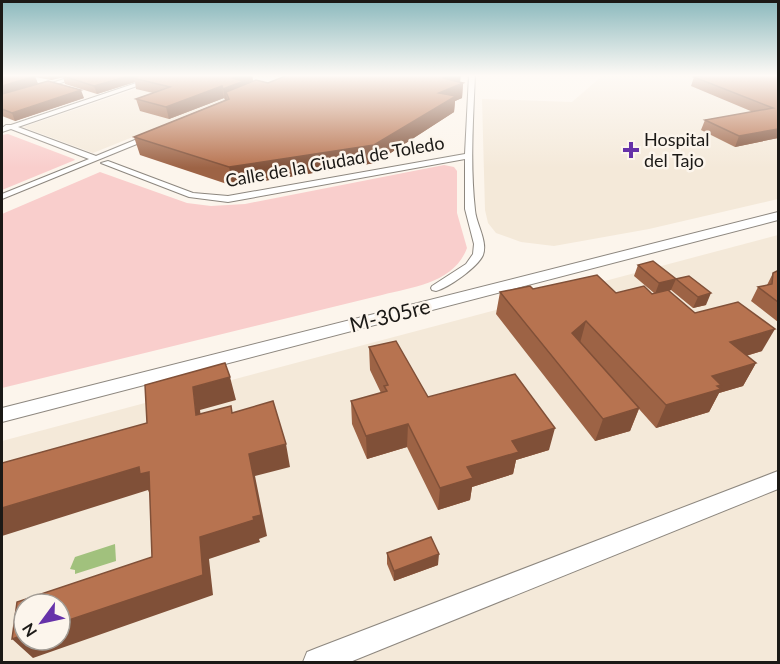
<svg xmlns="http://www.w3.org/2000/svg" width="780" height="664" font-family="Lato,sans-serif">
<style>
.built{fill:#f4e9d9;fill-rule:evenodd}
.green{fill:#f9cecc}
.water{fill:#a1c17d}
.lines{fill:none;stroke-linecap:round;stroke-linejoin:round}
.minor-casing{stroke:#8d877f;stroke-width:2}
.secondary-casing{stroke:#8d877f;stroke-width:2}
.minor{fill:#fff;fill-rule:evenodd}
.secondary{fill:#fff;fill-rule:evenodd}
.wall{fill:#9d6345}
.shaded-wall{fill:#805038}
.building{fill:#b77350;stroke:#805038;stroke-width:1.5}
.poi-dot{fill:#6632a9;stroke:#fcf5ec;stroke-width:2}
.labels{text-anchor:middle;stroke-width:5;stroke-linejoin:round;paint-order:stroke}
.far-poi-label{font-size:18px;fill:#1b1916;stroke:#fcf5ec;text-anchor:start}
.far-street-label{font-size:18px;fill:#1b1916;stroke:#fcf5ec}
.street-label{font-size:21px;fill:#1b1916;stroke:#fcf5ec}
</style>
<rect width="100%" height="100%" fill="#fcf5ec"/>
<g class="built">
<polygon points="177,75 287,75 93,153 23,127"/>
<polygon points="603,75 778,75 778,199 649,229 554,246 521,242 496,233 488,223 485,210 482,99 572,102"/>
<path d="M 778,235 L 778,662 L 2,662 L 2,441 ZM 24,604 L 60,604 L 60,640 L 24,640 Z"/>
</g>
<g class="green">
<polygon points="8,134 74,159 75,160 2,190 2,135"/>
<path d="M 444,165 L 454,167 L 457,171 L 457,213 L 467,248 C 454,283 413,287 382,295 L 2,388 L 2,214 L 100,172 L 187,203 L 211,206 L 245,204 Z"/>
</g>
<polygon class="water" points="115,544 116,561 75,574 75,570 70,569 75,557"/>
<g class="lines">
<g class="minor-casing">
<g id="minor">
<polygon points="76,75 85,75 42,89 37,88"/>
<polygon points="160,75 169,75 18,127 96,156 147,135 154,137 2,199 2,194 89,159 11,129 2,132 2,128 6,125 11,125"/>
<path d="M 469,75 L 475,75 C 473,120 470,165 475,210 C 476,224 488,241 483,255 C 478,267 448,288 436,291 L 432,290 L 431,288 L 432,286 L 466,264 L 473,254 L 474,244 L 465,209 L 465,159 L 228,202 L 189,197 L 101,163 L 108,161 L 193,193 L 228,196 L 465,154 Z"/>
</g>
</g>
<g class="secondary-casing">
<g id="secondary">
<polygon points="778,212 778,220 2,422 2,408"/>
<polygon points="778,471 778,489 350,662 303,662 307,652 317,648"/>
</g>
</g>
<use href="#minor" class="minor"/>
<use href="#secondary" class="secondary"/>
</g>
<g class="wall">
<polygon points="2,75 252,75 253,81 268,83 463,83 462,98 455,101 454,112 375,163 233,186 140,155 134,137 225,100 224,98 169,119 140,111 136,99 153,93 136,89 135,82 97,94 65,84 63,77 51,80 35,77 38,84 84,98 15,121 2,116"/>
<polygon points="778,75 778,138 735,147 701,130 705,120 753,112 691,86 694,77"/>
<polygon points="638,265 676,279 689,276 706,305 693,308 671,290 669,291 695,313 762,351 746,356 756,363 743,386 719,393 709,412 656,428 639,409 630,431 595,441 496,314 500,292 533,289 616,293 654,293 634,276"/>
<polygon points="778,271 778,322 751,301 758,287 767,285 773,273"/>
<polygon points="369,347 428,397 549,450 516,460 513,474 472,487 470,500 438,510 407,447 367,459 352,424 351,401 381,393 370,370"/>
<polygon points="387,553 438,565 394,581 387,564"/>
</g>
<g class="shaded-wall">
<polygon points="49,75 74,75 51,80"/>
<polygon points="132,75 158,75 133,78 135,82 97,94 94,86"/>
<polygon points="240,75 252,75 253,81 226,92 227,100 225,100 223,89 232,78"/>
<polygon points="448,75 461,75 460,83 463,83 462,98 455,101 454,112 375,163 233,186 229,167 439,93 443,78"/>
<polygon points="35,76 38,84 2,95 2,86"/>
<polygon points="222,86 224,98 169,119 166,107"/>
<polygon points="81,90 84,98 15,121 12,113"/>
<polygon points="778,129 778,138 735,147 739,136"/>
<polygon points="676,279 671,290 655,294 659,283"/>
<polygon points="711,293 706,305 693,308 698,297"/>
<polygon points="586,321 580,343 572,333"/>
<polygon points="775,329 762,351 718,364 730,342"/>
<polygon points="756,363 743,386 719,393 709,412 656,428 666,405 712,376"/>
<polygon points="230,377 236,400 200,410 204,438 196,415 193,387"/>
<polygon points="639,408 630,431 595,441 603,419"/>
<polygon points="408,424 407,447 367,459 366,436"/>
<polygon points="555,428 549,450 516,460 513,474 472,487 470,500 438,510 440,488 467,467 512,441"/>
<polygon points="286,444 290,467 255,476 267,536 259,539 260,542 209,559 213,595 33,658 12,639 24,635 24,640 60,640 60,623 200,537 249,454"/>
<polygon points="139,467 149,472 151,497 148,490 2,536 2,508"/>
<polygon points="439,554 438,565 394,581 394,571"/>
</g>
<g class="building">
<polygon points="2,75 30,75 35,76 2,86"/>
<polygon points="67,75 132,75 94,86 63,76"/>
<polygon points="140,75 240,75 232,78 244,81 223,89 222,86 166,107 136,99 170,87 133,78"/>
<polygon points="288,75 448,75 443,78 463,83 439,93 456,96 374,145 229,167 134,137 229,99 226,92 256,80 268,83"/>
<polygon points="706,75 778,75 778,129 739,136 705,120 773,108 694,77"/>
<polygon points="48,81 81,90 12,113 2,109 2,94"/>
<polygon points="653,261 676,279 659,283 638,265"/>
<polygon points="777,271 778,271 778,302 758,287 772,284 773,273"/>
<polygon points="597,275 616,293 644,286 652,294 668,290 695,313 738,302 775,329 730,342 756,363 712,376 721,385 717,386 721,389 666,405 586,321 572,333 639,408 603,419 500,292 530,286 533,289"/>
<polygon points="689,276 711,293 698,297 676,279"/>
<polygon points="396,341 428,397 515,374 555,428 512,441 519,452 467,467 473,478 440,488 408,424 366,436 351,401 387,391 384,386 388,385 369,347"/>
<polygon points="225,363 230,377 193,387 196,415 231,406 232,413 273,401 286,444 249,454 261,515 253,517 254,520 200,537 203,575 60,623 60,604 24,604 24,635 12,639 17,602 152,557 149,472 140,474 139,467 2,508 2,463 147,423 145,385"/>
<polygon points="431,537 439,554 394,571 387,553"/>
</g>
<linearGradient id="sky" x2="0" y2="1"><stop stop-color="#8bb9bd"/><stop offset="0.45" stop-color="#fefaf6"/><stop offset="1" stop-color="#fefaf6" stop-opacity="0"/></linearGradient>
<rect width="780" height="168" fill="url(#sky)"/>
<path class="poi-dot" d="M628 141h6v6h6v6h-6v6h-6v-6h-6v-6h6z"/>
<g class="labels">
<g class="far-poi-label">
<text x="644" y="146">Hospital<tspan x="644" dy="21">del Tajo</tspan></text>
</g>
<g class="far-street-label">
<text transform="translate(335 162) rotate(-10)" y="6">Calle de la Ciudad de Toledo</text>
</g>
<g class="street-label">
<text transform="translate(390 316) rotate(-14)" y="7">M-305re</text>
</g>
</g>
<rect width="780" height="664" fill="none" stroke="#1b1916" stroke-width="6"/>
<g transform="translate(42 622) rotate(237)"><circle r="28" fill="#fcf5ec" stroke="#a29d96" stroke-width="1.5"/>
<path d="M0-4.5L10 22L0 15L-10 22Z" fill="#6632a9"/>
<text y="-9" font-size="16" font-weight="bold" text-anchor="middle" fill="#1b1916">N</text>
</g>
</svg>
